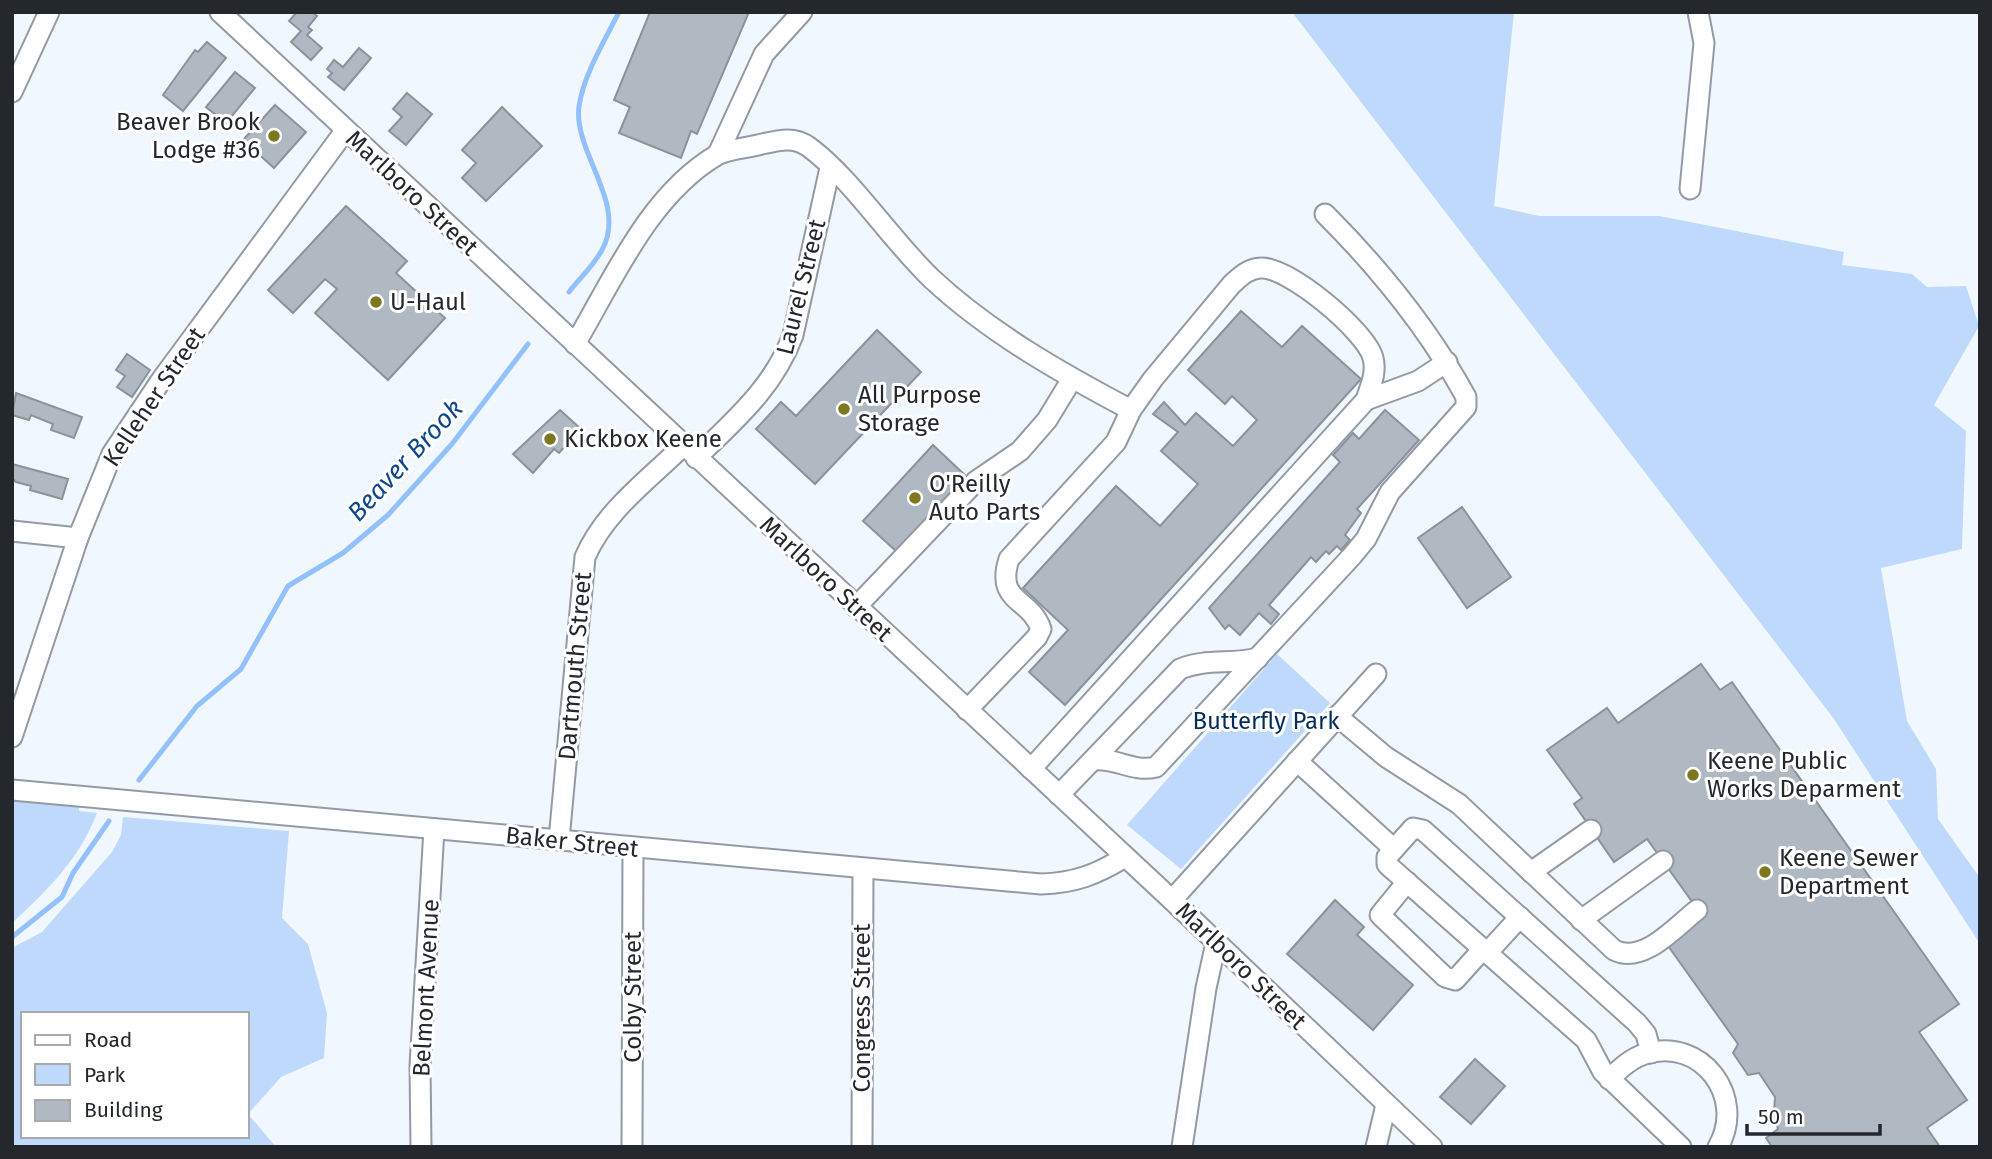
<svg xmlns="http://www.w3.org/2000/svg" width="1992" height="1159" font-family="'Fira Sans',sans-serif">
<style>
.green{fill:#bfd9fc;fill-rule:evenodd}
.lines{fill:none;stroke-linecap:round;stroke-linejoin:round}
.stream{stroke:#93c1fe;stroke-width:5}
.building{fill:#b0b8c1;stroke:#8b929b;stroke-width:2}
.minor-casing{stroke:#929aa3;stroke-width:23}
.minor{stroke:#fff;stroke-width:19}
.poi-dot{fill:#7d781d;stroke:#fff;stroke-width:2.5}
.labels{text-anchor:middle;stroke-width:6;stroke-linejoin:round;paint-order:stroke}
.poi-label{font-size:24px;fill:#24272b;stroke:#fff;text-anchor:start}
.street-label{font-size:24px;fill:#24272b;stroke:#fff}
.park-label{font-size:24px;fill:#042c5a;stroke:#fff}
.water-label{font-size:26px;font-style:italic;fill:#0e478a;stroke:#fff}
</style>
<rect width="100%" height="100%" fill="#f0f7ff"/>
<g class="green">
<polygon points="1292,12 1514,12 1494,206 1539,216 1659,216 1844,252 1842,265 1912,274 1927,287 1966,286 1979,326 1934,405 1966,431 1962,549 1881,568 1907,721 1936,769 1938,819 1980,878 1980,944 1834,719"/>
<polygon points="1277,654 1330,703 1181,869 1127,825"/>
<path d="M 12,799 L 79,805 L 79,811 L 97,813 C 80,858 47,891 12,923 Z"/>
<path d="M 123,817 L 289,831 L 282,918 L 308,944 L 327,1013 L 324,1058 L 281,1077 L 248,1114 L 276,1147 L 12,1147 L 12,948 L 42,932 L 112,852 L 121,835 ZM 23,1014 L 247,1014 L 247,1136 L 23,1136 Z"/>
</g>
<g class="lines">
<g class="stream">
<path d="M 569,292 C 580,278 594,265 602,250 C 628,203 573,153 579,106 C 584,74 605,40 619,12"/>
<polyline points="139,780 197,706 241,669 288,586 343,553 388,515 452,444 528,344"/>
<polyline points="12,937 62,897 73,873 109,821"/>
</g>
</g>
<g class="building">
<polygon points="297,12 312,12 317,16 308,27 312,30 307,35 322,48 311,60 291,42 301,31 289,21"/>
<polygon points="650,12 749,12 697,134 691,131 681,158 619,133 630,107 614,100"/>
<polygon points="207,42 226,58 183,111 163,95 195,50 198,52"/>
<polygon points="359,48 371,58 344,90 328,77 332,73 327,69 334,60 343,67"/>
<polygon points="235,72 255,88 226,123 206,107"/>
<polygon points="407,93 432,114 406,145 389,131 402,117 393,109"/>
<polygon points="275,105 306,132 274,168 243,140"/>
<polygon points="502,107 542,146 486,201 462,178 476,163 462,150"/>
<polygon points="346,206 407,261 396,273 445,318 388,380 315,313 337,289 325,279 293,313 268,290"/>
<polygon points="1241,311 1282,347 1302,326 1361,379 1065,705 1029,672 1068,630 1023,588 1116,486 1160,526 1198,484 1161,451 1178,432 1153,414 1164,402 1185,425 1196,413 1233,446 1257,420 1232,396 1225,404 1188,370"/>
<polygon points="877,330 921,372 815,484 756,429 781,402 796,416"/>
<polygon points="127,354 150,370 132,397 117,387 125,376 116,370"/>
<polygon points="16,393 82,417 74,438 51,430 53,424 31,415 29,420 12,415"/>
<polygon points="560,410 581,429 559,453 554,449 533,473 513,454"/>
<polygon points="1385,410 1419,440 1357,509 1361,513 1345,535 1350,540 1341,550 1337,546 1329,554 1326,551 1316,562 1311,557 1269,605 1279,614 1271,624 1259,613 1240,635 1229,625 1225,629 1209,608 1340,462 1333,455 1353,433 1359,439"/>
<polygon points="933,445 966,476 896,551 863,521"/>
<polygon points="12,464 68,479 62,499 30,490 31,486 16,482 12,478"/>
<polygon points="1462,507 1511,577 1467,608 1418,538"/>
<polygon points="1701,664 1720,690 1732,682 1959,1004 1919,1032 1967,1100 1927,1128 1940,1147 1772,1147 1766,1138 1778,1129 1774,1113 1775,1097 1759,1073 1748,1075 1733,1053 1738,1044 1666,943 1703,917 1647,839 1614,862 1574,804 1582,798 1547,750 1607,708 1618,723"/>
<polygon points="1335,900 1364,927 1357,935 1413,985 1373,1030 1287,954"/>
<polygon points="1475,1059 1505,1086 1471,1124 1440,1097"/>
</g>
<g class="lines">
<g class="minor-casing">
<g id="minor">
<polyline points="220,12 1172,900 1432,1147"/>
<polyline points="12,92 49,12"/>
<polyline points="718,154 764,54 802,12"/>
<polyline points="1690,189 1704,43 1698,12"/>
<path d="M 575,344 C 613,280 649,195 717,155 C 728,149 746,148 758,145 C 776,141 793,135 809,147 C 852,179 891,240 932,279 C 990,333 1061,373 1131,410 L 1153,379 L 1232,284 C 1241,276 1248,269 1260,268 C 1287,265 1367,332 1373,358 C 1377,373 1370,387 1366,400 L 1031,769"/>
<polyline points="1366,400 1418,381 1447,362"/>
<path d="M 696,458 C 735,420 774,387 793,335 L 830,168"/>
<polyline points="12,531 78,538"/>
<polyline points="856,607 976,481 1020,451 1047,420 1072,379"/>
<path d="M 967,710 L 1037,637 L 1041,629 C 1030,597 995,603 1009,559 L 1116,442 L 1131,410"/>
<path d="M 1337,716 L 1386,757 L 1459,804 L 1614,950 C 1643,965 1675,927 1697,910"/>
<polyline points="12,737 78,538 112,454 162,379 345,131"/>
<path d="M 1093,760 C 1116,757 1133,773 1156,767 L 1352,556 L 1366,539 L 1390,492 L 1466,407 L 1466,397 C 1428,328 1380,269 1325,214"/>
<polyline points="1297,761 1394,849"/>
<path d="M 12,790 L 1041,884 C 1074,883 1096,875 1125,857"/>
<path d="M 1059,795 L 1180,669 C 1206,658 1232,665 1258,658"/>
<path d="M 559,840 L 585,557 C 605,511 648,480 683,446"/>
<polyline points="1531,872 1591,830"/>
<polyline points="1407,882 1380,915 1445,977 1455,980 1483,949"/>
<polyline points="1172,900 1376,674"/>
<polyline points="1581,920 1663,861"/>
<polyline points="1487,953 1520,917"/>
<polyline points="1651,1053 1646,1034 1637,1023 1423,830 1413,828 1387,857 1387,864 1391,868 1586,1040 1603,1072 1681,1147"/>
<path d="M 1609,1079 C 1620,1069 1631,1058 1645,1054 C 1701,1036 1747,1097 1718,1147"/>
<polyline points="421,1147 420,1066 434,829"/>
<polyline points="632,1147 633,848"/>
<polyline points="862,1147 863,869"/>
<polyline points="1182,1147 1206,988 1216,943"/>
<polyline points="1376,1147 1386,1105"/>
</g>
</g>
<use href="#minor" class="minor"/>
</g>
<g class="poi-dot">
<circle cx="274" cy="136" r="7"/>
<circle cx="376" cy="302" r="7"/>
<circle cx="844" cy="409" r="7"/>
<circle cx="550" cy="439" r="7"/>
<circle cx="915" cy="498" r="7"/>
<circle cx="1693" cy="775" r="7"/>
<circle cx="1765" cy="872" r="7"/>
</g>
<g class="labels">
<g class="poi-label">
<text x="260" y="130" text-anchor="end">Beaver Brook<tspan x="260" dy="28">Lodge #36</tspan></text>
<text x="390" y="310">U-Haul</text>
<text x="858" y="403">All Purpose<tspan x="858" dy="28">Storage</tspan></text>
<text x="564" y="447">Kickbox Keene</text>
<text x="929" y="492">O'Reilly<tspan x="929" dy="28">Auto Parts</tspan></text>
<text x="1707" y="769">Keene Public<tspan x="1707" dy="28">Works Deparment</tspan></text>
<text x="1779" y="866">Keene Sewer<tspan x="1779" dy="28">Department</tspan></text>
</g>
<g class="street-label">
<text transform="translate(412 193) rotate(43)" y="8">Marlboro Street</text>
<text transform="translate(801 287) rotate(-76)" y="8">Laurel Street</text>
<text transform="translate(154 397) rotate(-56)" y="8">Kelleher Street</text>
<text transform="translate(826 579) rotate(43)" y="8">Marlboro Street</text>
<text transform="translate(575 666) rotate(-85)" y="8">Dartmouth Street</text>
<text transform="translate(572 842) rotate(6)" y="8">Baker Street</text>
<text transform="translate(1241 966) rotate(44)" y="8">Marlboro Street</text>
<text transform="translate(426 988) rotate(-87)" y="8">Belmont Avenue</text>
<text transform="translate(633 997) rotate(-90)" y="8">Colby Street</text>
<text transform="translate(862 1008) rotate(-90)" y="8">Congress Street</text>
</g>
<g class="park-label">
<text x="1266" y="729">Butterfly Park</text>
</g>
<g class="water-label">
<text transform="translate(405 460) rotate(-47)" y="9">Beaver Brook</text>
</g>
</g>
<rect width="1992" height="1159" fill="none" stroke="#24272b" stroke-width="28"/>
<rect x="21" y="1012" width="228" height="126" fill="#ffffff" stroke="#a7a9aa" stroke-width="2"/>
<rect x="35" y="1035" width="35" height="10" fill="#ffffff" stroke="#a7a9aa" stroke-width="2"/>
<text x="84" y="1047" font-size="21" fill="#24272b">Road</text>
<rect x="35" y="1064" width="35" height="21" fill="#bfd9fc" stroke="#a7a9aa" stroke-width="2"/>
<text x="84" y="1082" font-size="21" fill="#24272b">Park</text>
<rect x="35" y="1100" width="35" height="21" fill="#b0b8c1" stroke="#a7a9aa" stroke-width="2"/>
<text x="84" y="1117" font-size="21" fill="#24272b">Building</text>
<path d="M1747 1124v10h133v-10" fill="none" stroke="#24272b" stroke-width="3.5"/>
<text x="1758" y="1124" font-size="21" fill="#24272b" stroke="#ffffff" stroke-width="5" paint-order="stroke">50 m</text>
</svg>
